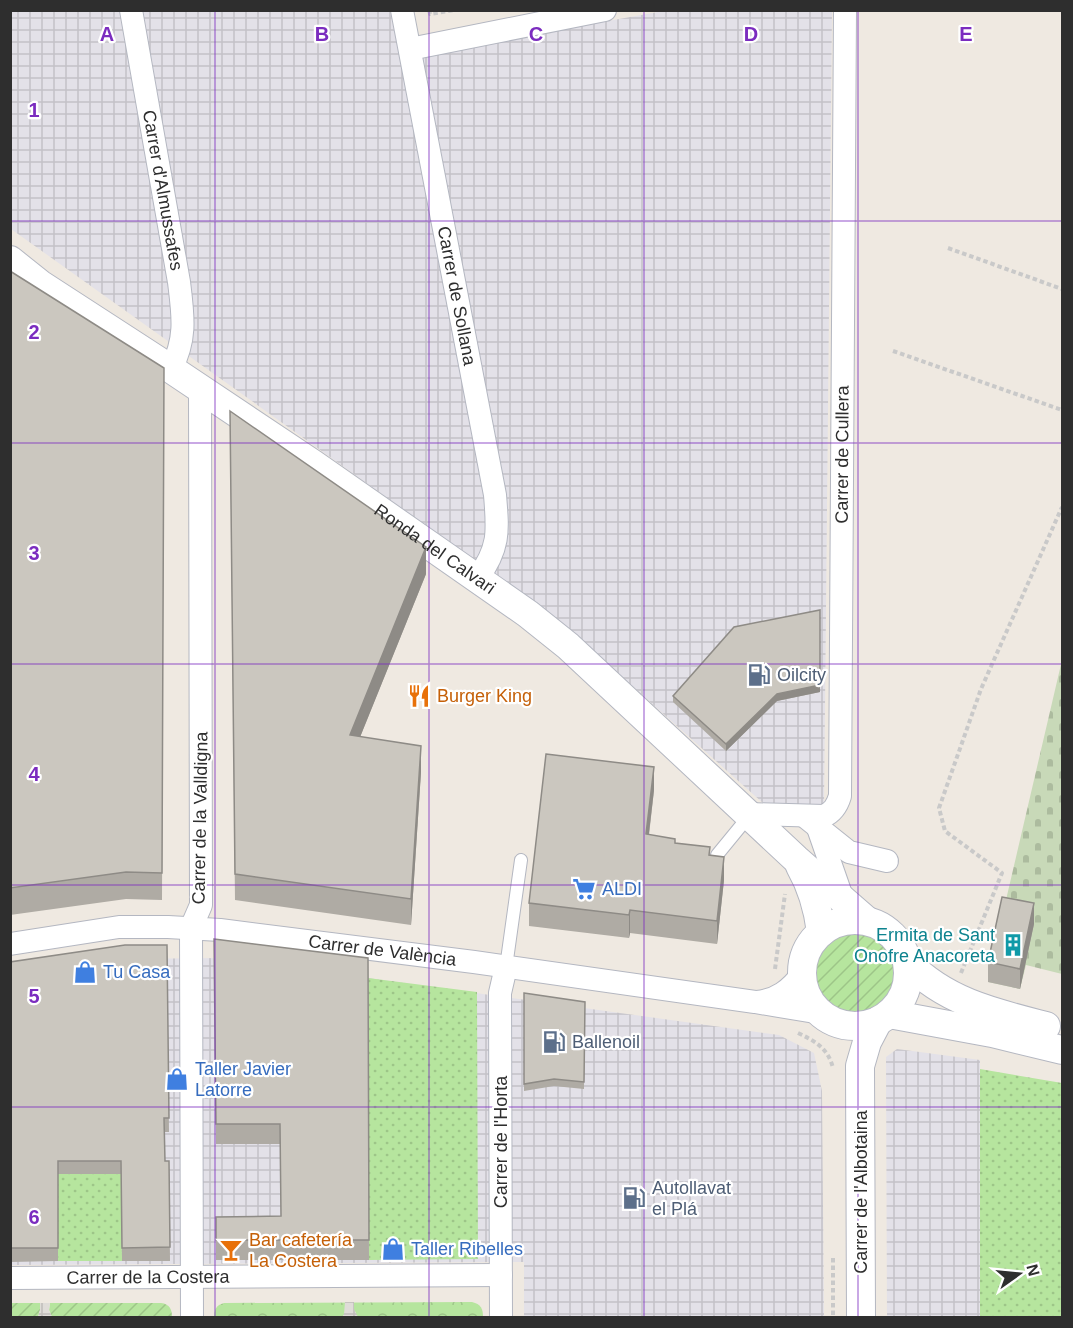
<svg xmlns="http://www.w3.org/2000/svg" width="1073" height="1328" font-family="Helvetica,sans-serif">
<style>
.industrial{fill:url(#industrial-grid)}
.grass{fill:url(#grass-dots)}
.cemetery{fill:url(#cemetery-stones)}
.park{fill:url(#park-crowns)}
.garden{fill:url(#garden-furrows)}
.plaza{fill:url(#plaza-grid)}
.lines{fill:none;stroke-linecap:round;stroke-linejoin:round}
.service-casing{stroke:#b4b7c1;stroke-width:14}
.minor-casing{stroke:#b4b7c1;stroke-width:24}
.tertiary-casing{stroke:#b4b7c1;stroke-width:30}
.path{stroke:#c9c9c9;stroke-width:4;stroke-dasharray:4.5 3;stroke-linecap:butt}
.service{stroke:#fff;stroke-width:12}
.minor{stroke:#fff;stroke-width:22}
.tertiary{stroke:#fff;stroke-width:28}
.wall{fill:#afaba4}
.shaded-wall{fill:#8e8b86}
.building{fill:#cbc7bf;stroke:#8e8b86;stroke-width:1.5}
.grid{fill:none;stroke:#7b2cbf;stroke-width:1.5;stroke-opacity:0.55}
.labels{text-anchor:middle;stroke-width:4.5;stroke-linejoin:round;paint-order:stroke}
.street-label{font-size:18px;fill:#2e2e2e;stroke:#fff}
.service-label{font-size:18px;fill:#4e5e75;stroke:#fff;text-anchor:start}
.food-label{font-size:18px;fill:#c56008;stroke:#fff;text-anchor:start}
.shop-label{font-size:18px;fill:#366cbe;stroke:#fff;text-anchor:start}
.culture-label{font-size:18px;fill:#0d838f;stroke:#fff;text-anchor:end}
.grid-label{font-size:20px;text-anchor:middle;font-weight:bold;fill:#7b2cbf;stroke:#fff;stroke-width:4.5;stroke-linejoin:round;paint-order:stroke}
</style>
<defs>
<pattern id="industrial-grid" width="8" height="8" patternUnits="userSpaceOnUse" patternTransform="scale(1.5)"><rect width="8" height="8" fill="#e3e1e8"/><path d="M0 4h8M4 0v8" fill="none" stroke="#c3c1c7"/></pattern>
<pattern id="grass-dots" width="8" height="8" patternUnits="userSpaceOnUse" patternTransform="scale(1.5)"><rect width="8" height="8" fill="#b6e59e"/><path d="M2 2h.1M6 6h.1" fill="none" stroke="#9dc588" stroke-width="1.8" stroke-linecap="round"/></pattern>
<pattern id="cemetery-stones" width="16" height="16" patternUnits="userSpaceOnUse" patternTransform="scale(1.5)"><rect width="16" height="16" fill="#c8d9b8"/><path d="M2 7V4a2 2 0 0 1 4 0v3zM10 15v-3a2 2 0 0 1 4 0v3z" fill="#acbb9e"/></pattern>
<pattern id="park-crowns" width="20" height="18" patternUnits="userSpaceOnUse" patternTransform="scale(1.5)"><rect width="20" height="18" fill="#b6e59e"/><path d="M2 6a3 3 0 1 1 6 0M12 15a3 3 0 1 1 6 0" fill="none" stroke="#9dc588"/></pattern>
<pattern id="garden-furrows" width="10" height="10" patternUnits="userSpaceOnUse" patternTransform="scale(1.5)"><rect width="10" height="10" fill="#b6e59e"/><path d="M-1 1l2-2M0 10L10 0M9 11l2-2" fill="none" stroke="#9dc588"/></pattern>
<pattern id="plaza-grid" width="8" height="8" patternUnits="userSpaceOnUse" patternTransform="scale(1.5)"><rect width="8" height="8" fill="#dfdcd8"/><path d="M0 4h8M4 0v8" fill="none" stroke="#c0bdba"/></pattern>
</defs>
<rect width="100%" height="100%" fill="#efe9e1"/>
<g class="industrial">
<polygon points="11,11 390,11 400,59 663,11 832,11 824,807 765,805 561,622 11,229"/>
<polygon points="223,958 779,1035 814,1053 822,1091 824,1317 524,1317 524,1262 11,1265 10,975 114,959"/>
<polygon points="897,1049 980,1060 980,1317 887,1317 886,1057"/>
</g>
<g class="grass">
<polygon points="368,978 477,992 478,1259 369,1260"/>
<polygon points="980,1069 1062,1083 1062,1317 980,1317"/>
<polygon points="58,1174 121,1174 122,1261 58,1261"/>
</g>
<polygon class="cemetery" points="1062,660 1062,974 1026,965 1020,989 988,982 1002,917"/>
<path class="park" d="M 472,1302 C 481,1304 483,1309 483,1317 L 214,1318 C 214,1310 216,1305 224,1303 Z"/>
<g class="garden">
<circle cx="855" cy="972" r="41"/>
<polygon points="10,1303 40,1303 40,1310 38,1317 11,1317"/>
<path d="M 50,1303 L 161,1303 C 170,1304 172,1310 172,1317 L 52,1317 L 49,1310 Z"/>
</g>
<g class="plaza">
<polygon points="345,1302 354,1302 354,1309 358,1317 342,1317 344,1314"/>
<polygon points="40,1303 50,1303 49,1310 52,1317 38,1317 40,1310"/>
</g>
<g class="lines">
<g class="service-casing">
<g id="service">
<polyline points="717,855 749,816"/>
<polyline points="506,967 521,860"/>
</g>
</g>
<g class="minor-casing">
<g id="minor">
<path id="s1" d="M 131,10 L 179,282 C 183,315 187,338 171,369"/>
<path id="s2" d="M 402,10 L 495,495 C 498,531 500,548 477,579"/>
<polyline points="410,49 605,10"/>
<path id="s3" d="M 748,814 L 824,816 C 833,812 837,806 840,796 L 845,10"/>
<polyline points="804,816 849,852 887,861"/>
<polyline points="818,828 843,900"/>
<path id="s4" d="M 10,944 L 119,927 L 168,927 L 220,930 L 474,962 L 755,1002 L 821,1013"/>
<path d="M 757,1002 C 777,1000 790,990 802,974"/>
<path id="s5" d="M 10,1278 L 501,1275"/>
<polyline points="192,1318 191,928 201,905 200,388"/>
<polyline points="501,1318 500,993 506,967"/>
</g>
</g>
<g class="tertiary-casing">
<g id="tertiary">
<path id="s6" d="M 10,260 L 40,284 L 171,369 L 313,464 L 528,614 L 568,646 L 796,859 L 866,920"/>
<path d="M 800,866 C 812,887 818,908 821,932"/>
<circle cx="855" cy="973" r="53"/>
<path d="M 908,963 C 946,1002 995,1013 1046,1026"/>
<polyline points="889,1014 992,1033 1062,1050"/>
<polyline points="861,1318 860,1066 867,1042 878,1021"/>
</g>
</g>
<g class="path">
<polyline points="429,10 430,14 454,10"/>
<polyline points="948,248 1062,289"/>
<polyline points="893,351 1062,410"/>
<polyline points="775,969 785,894"/>
<polyline points="961,973 1002,873 945,831 939,808 981,689 1062,507"/>
<path d="M 798,1033 C 815,1041 828,1048 833,1068"/>
<polyline points="833,1258 833,1318"/>
</g>
<use href="#service" class="service"/>
<use href="#minor" class="minor"/>
<use href="#tertiary" class="tertiary"/>
</g>
<g class="wall">
<polygon points="10,271 164,368 162,900 126,899 10,915"/>
<polygon points="230,411 426,574 360,737 421,772 411,925 235,900"/>
<polygon points="820,610 820,692 777,701 726,751 673,702 673,696"/>
<polygon points="654,790 649,835 675,843 710,855 724,880 717,944 630,933 629,938 529,926 529,903"/>
<polygon points="1034,924 1020,989 988,982 988,962"/>
<polygon points="214,939 368,958 369,1260 216,1260 216,1217 281,1216 280,1144 216,1144"/>
<polygon points="167,945 169,1132 164,1132 165,1161 169,1161 170,1261 122,1261 121,1174 58,1174 58,1261 10,1262 10,962"/>
<polygon points="585,1002 584,1089 554,1086 524,1091 524,1084"/>
</g>
<g class="shaded-wall">
<polygon points="426,547 426,574 350,762 350,735"/>
<polygon points="820,685 820,692 777,701 726,751 726,744 777,694"/>
<polygon points="421,746 421,772 411,925 411,899"/>
<polygon points="654,767 654,790 646,858 646,834"/>
<polygon points="724,857 724,880 717,944 717,921"/>
<polygon points="1034,903 1034,924 1020,989 1020,969"/>
<polygon points="630,910 630,933 629,938 629,915"/>
</g>
<g class="building">
<polygon points="10,271 164,368 162,873 126,872 10,888"/>
<polygon points="230,411 426,547 350,735 421,746 411,899 235,874"/>
<polygon points="820,610 820,685 777,694 726,744 673,696 734,627"/>
<polygon points="546,754 654,767 646,834 675,839 675,843 710,847 709,855 724,857 717,921 630,910 629,915 529,903"/>
<polygon points="1002,897 1034,903 1020,969 988,962"/>
<polygon points="214,939 368,958 369,1240 216,1240 216,1217 281,1216 280,1124 216,1124"/>
<polygon points="125,945 167,945 169,1118 164,1118 165,1161 169,1161 170,1247 122,1248 121,1161 58,1161 58,1248 10,1248 10,962"/>
<polygon points="524,993 585,1002 584,1082 554,1079 524,1084"/>
</g>
<path class="grid" d="M 215,10 L 215,1318M 429,10 L 429,1318M 644,10 L 644,1318M 858,10 L 858,1318M 10,221 L 1062,221M 10,443 L 1062,443M 10,664 L 1062,664M 10,885 L 1062,885M 10,1107 L 1062,1107"/>
<defs>
<g id="fuel-bare" transform="scale(1.8)"><path d="M-5.5-6h7V0h2V4h1.3V-2.5L3-4.5l.8-.8L6-3V5H2.5V1h-1V6h-7ZM-4.2-4.7v3.2H.2V-4.7Z" fill="#5c6f8a" stroke="#fff" stroke-width="2.5" paint-order="stroke"/></g>
<g id="restaurant-bare" transform="scale(1.8)"><path d="M-5-6h1v4h1v-4h1v4h1v-4h1v5L-1.5 .5V6h-2V.5L-5-1ZM5-6V6H3V1.5H1.5Q1.5-4 5-6Z" fill="#e8710a" stroke="#fff" stroke-width="2.5" paint-order="stroke"/></g>
<g id="supermarket-bare" transform="scale(1.8)"><path d="M-6-5.5h2.5l.6 2H6L4.5 2H-2.5L-4.4-4H-6ZM-1.5 3.2a1.3 1.3 0 1 0 .1 0ZM3 3.2a1.3 1.3 0 1 0 .1 0Z" fill="#3f7fe0" stroke="#fff" stroke-width="2.5" paint-order="stroke"/></g>
<g id="building-bare" transform="scale(1.8)"><path d="M-4-6H4V6H1V3H-1V6H-4ZM-2.5-4.3h1.7v1.8h-1.7ZM.8-4.3h1.7v1.8H.8ZM-2.5-1h1.7V.8h-1.7ZM.8-1h1.7V.8H.8Z" fill="#0f9aa8" stroke="#fff" stroke-width="2.5" paint-order="stroke"/></g>
<g id="shop-bare" transform="scale(1.8)"><path d="M-5-2.5h2.3a2.7 3.5 0 0 1 5.4 0H5L5.5 6h-11ZM-1.5-2.5h3a1.5 2.3 0 0 0-3 0Z" fill="#3f7fe0" stroke="#fff" stroke-width="2.5" paint-order="stroke"/></g>
<g id="bar-bare" transform="scale(1.8)"><path d="M-6-5H6L.8 .8V4.5H3.5V6h-7V4.5H-.8V.8Z" fill="#e8710a" stroke="#fff" stroke-width="2.5" paint-order="stroke"/></g>
</defs>
<g fill-rule="evenodd">
<use href="#fuel-bare" x="759" y="675"/>
<use href="#restaurant-bare" x="419" y="696"/>
<use href="#supermarket-bare" x="584" y="889"/>
<use href="#building-bare" x="1013" y="945"/>
<use href="#shop-bare" x="85" y="972"/>
<use href="#fuel-bare" x="554" y="1042"/>
<use href="#shop-bare" x="177" y="1079"/>
<use href="#fuel-bare" x="634" y="1198"/>
<use href="#shop-bare" x="393" y="1249"/>
<use href="#bar-bare" x="231" y="1250"/>
</g>
<g class="labels">
<g class="street-label">
<text dy="6" stroke="none"><textPath href="#s1" startOffset="183">Carrer d'Almussafes</textPath></text>
<text dy="6" stroke="none"><textPath href="#s2" startOffset="291">Carrer de Sollana</textPath></text>
<text dy="6" stroke="none"><textPath href="#s3" startOffset="444">Carrer de Cullera</textPath></text>
<text dy="6" stroke="none"><textPath href="#s6" startOffset="514">Ronda del Calvari</textPath></text>
<text transform="translate(200 818) rotate(-89)" y="6">Carrer de la Valldigna</text>
<text dy="6" stroke="none"><textPath href="#s4" startOffset="375">Carrer de València</textPath></text>
<text transform="translate(501 1142) rotate(-90)" y="6">Carrer de l'Horta</text>
<text transform="translate(861 1192) rotate(-90)" y="6">Carrer de l'Albotaina</text>
<text dy="6" stroke="none"><textPath href="#s5" startOffset="138">Carrer de la Costera</textPath></text>
</g>
<g class="service-label">
<text x="777" y="681">Oilcity</text>
<text x="572" y="1048">Ballenoil</text>
<text x="652" y="1194">Autollavat<tspan x="652" dy="21">el Plá</tspan></text>
</g>
<g class="food-label">
<text x="437" y="702">Burger King</text>
<text x="249" y="1246">Bar cafetería<tspan x="249" dy="21">La Costera</tspan></text>
</g>
<g class="shop-label">
<text x="602" y="895">ALDI</text>
<text x="103" y="978">Tu Casa</text>
<text x="195" y="1075">Taller Javier<tspan x="195" dy="21">Latorre</tspan></text>
<text x="411" y="1255">Taller Ribelles</text>
</g>
<g class="culture-label">
<text x="995" y="941">Ermita de Sant<tspan x="995" dy="21">Onofre Anacoreta</tspan></text>
</g>
</g>
<g class="grid-label">
<text x="107" y="41">A</text>
<text x="322" y="41">B</text>
<text x="536" y="41">C</text>
<text x="751" y="41">D</text>
<text x="966" y="41">E</text>
<text x="34" y="117">1</text>
<text x="34" y="339">2</text>
<text x="34" y="560">3</text>
<text x="34" y="781">4</text>
<text x="34" y="1003">5</text>
<text x="34" y="1224">6</text>
</g>
<rect width="1073" height="1328" fill="none" stroke="#2e2e2e" stroke-width="24"/>
<g transform="translate(1019 1274) rotate(75)" stroke="#ffffff" stroke-width="4.5" paint-order="stroke">
<path d="M0-4.5L10 22L0 15L-10 22Z" fill="#2e2e2e"/>
<text y="-9" font-size="16" font-weight="bold" text-anchor="middle" fill="#2e2e2e">N</text>
</g>
</svg>
